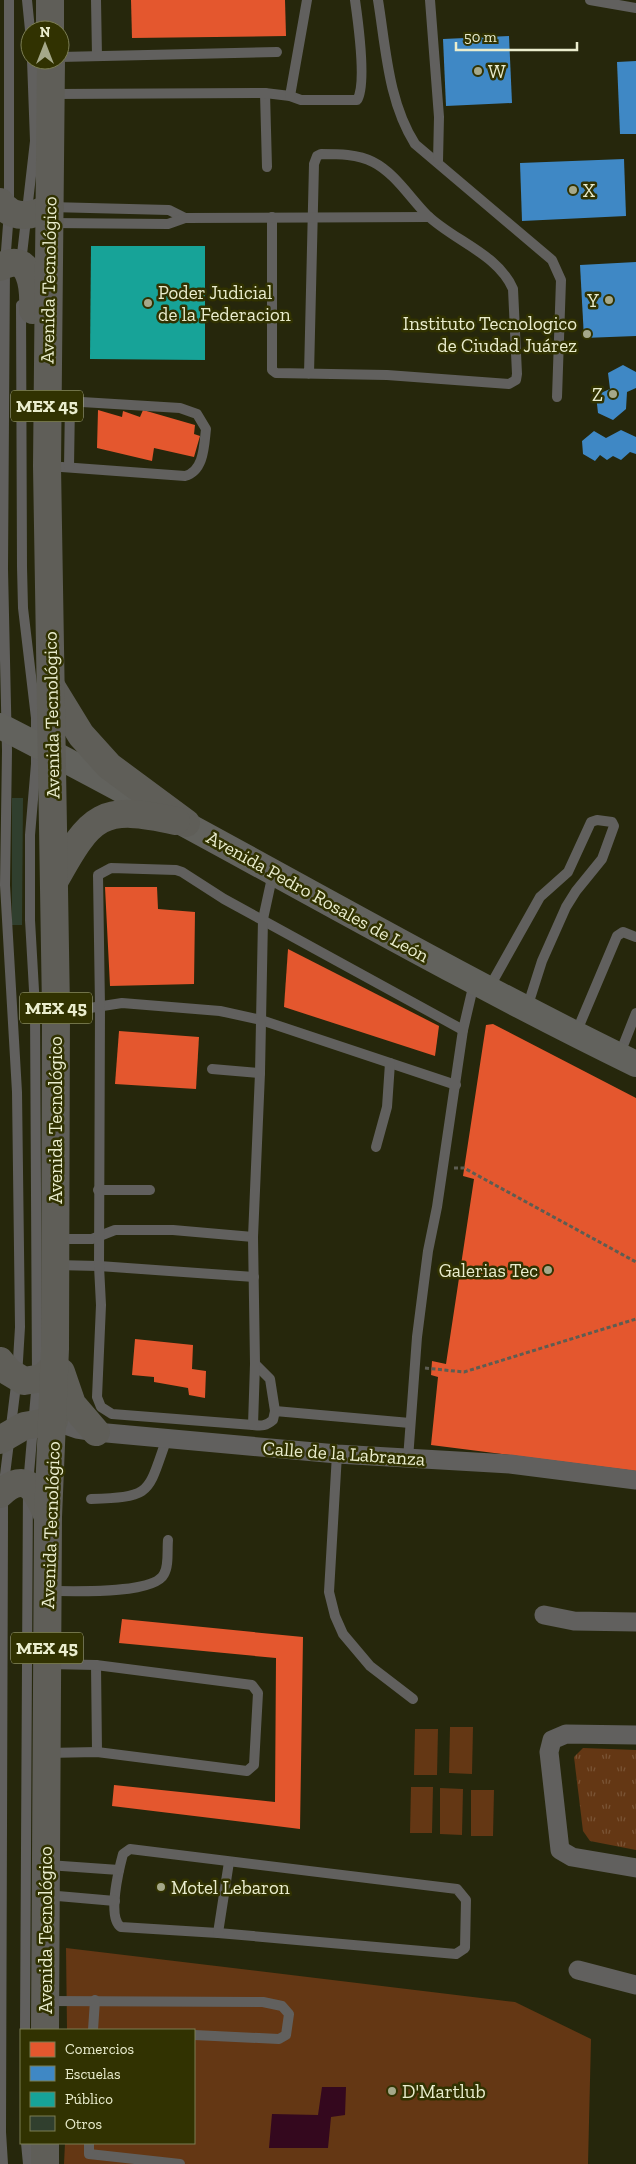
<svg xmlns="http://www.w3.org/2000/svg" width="636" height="2164" font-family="'Zilla Slab',serif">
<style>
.grass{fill:url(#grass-tufts)}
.pitch{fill:#643714}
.water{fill:#34081e}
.shops{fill:#e4572e}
.schools{fill:#3f88c5}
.public{fill:#17a398}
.building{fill:#303f2e}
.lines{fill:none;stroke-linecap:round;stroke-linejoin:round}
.path{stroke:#5d5d52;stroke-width:3;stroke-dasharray:4 2.5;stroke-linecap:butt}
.lane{stroke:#61605e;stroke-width:10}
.street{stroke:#61605e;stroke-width:19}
.secondary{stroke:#62625d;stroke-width:26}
.primary{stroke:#5f5e58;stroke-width:28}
.poi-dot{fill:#a5a88a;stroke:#313201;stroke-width:2}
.labels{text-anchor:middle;stroke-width:5;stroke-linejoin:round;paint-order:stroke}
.shield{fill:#313201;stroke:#b2b590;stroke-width:1}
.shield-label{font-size:18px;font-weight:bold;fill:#eaedce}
.poi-label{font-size:19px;fill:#eaedce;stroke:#313201;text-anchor:start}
.street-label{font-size:19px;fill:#eaedce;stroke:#313201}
</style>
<defs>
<pattern id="grass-tufts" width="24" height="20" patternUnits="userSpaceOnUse" patternTransform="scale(1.25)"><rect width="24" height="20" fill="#643714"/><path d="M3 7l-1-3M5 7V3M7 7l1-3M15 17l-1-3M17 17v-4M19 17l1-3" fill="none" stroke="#7a5435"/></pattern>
</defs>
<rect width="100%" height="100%" fill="#26270c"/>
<polygon class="grass" points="583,1748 636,1750 636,1850 590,1841 583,1831 574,1757"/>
<g class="pitch">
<polygon points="450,1727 473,1727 472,1774 449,1773"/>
<polygon points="415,1729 438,1729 437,1775 414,1775"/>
<polygon points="411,1787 433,1787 432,1833 410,1833"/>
<polygon points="440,1788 463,1789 462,1835 440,1834"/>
<polygon points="471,1790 494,1790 493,1836 471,1836"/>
<polygon points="66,1948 515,2002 591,2039 588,2164 64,2164 65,2143 194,2143 194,2030 67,2030"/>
</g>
<polygon class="water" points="322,2087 346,2087 345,2115 331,2117 328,2148 269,2148 272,2114 318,2115"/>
<g class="shops">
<polygon points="131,0 285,0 286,36 132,38"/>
<polygon points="98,410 122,417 123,411 140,417 143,410 195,425 194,434 200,436 194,457 154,448 152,461 97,448"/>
<polygon points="105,887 157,887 158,909 195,912 194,984 110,986"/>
<polygon points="288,949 439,1026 435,1056 284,1007"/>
<polygon points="493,1024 636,1098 636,1471 431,1445 438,1377 431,1375 432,1361 446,1364 474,1179 463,1176 486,1025"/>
<polygon points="119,1031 199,1037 196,1089 115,1084"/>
<polygon points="135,1339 193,1345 192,1369 206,1371 205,1398 189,1395 188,1388 154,1382 154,1377 132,1375"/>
<polygon points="122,1619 303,1637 300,1829 112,1806 114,1785 275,1802 276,1658 119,1643"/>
</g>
<g class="schools">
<polygon points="509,36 512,103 446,106 443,39"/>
<polygon points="636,61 636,134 620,134 617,62"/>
<polygon points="624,159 626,216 522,221 520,163"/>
<polygon points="636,262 636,336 584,338 580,265"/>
<polygon points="623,365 636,372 636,388 627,392 626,409 613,420 598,413 596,395 610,389 608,373"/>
<polygon points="621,430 636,437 636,454 630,452 621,460 613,456 607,460 600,455 595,461 583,454 582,441 594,431 606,438"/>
</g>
<polygon class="public" points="91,246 205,246 205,360 90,359"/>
<polygon class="building" points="12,798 23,798 22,925 12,925"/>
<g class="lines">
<g class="path">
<polyline points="454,1168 464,1168 636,1262"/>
<polyline points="425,1368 464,1372 636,1319"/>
</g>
<g class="lane">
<polyline points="27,0 30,30"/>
<polyline points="96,0 97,56"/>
<path d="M 378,0 C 386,49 388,101 415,144 L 552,260 L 561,280 L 557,397"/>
<polyline points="430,0 439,117 438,161"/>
<polyline points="590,0 636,8"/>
<polyline points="60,57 277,52"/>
<polyline points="265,93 267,167"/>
<path d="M 53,94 L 265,93 L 290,96 L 301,100 L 357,100 C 367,85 358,21 355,0"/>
<polyline points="290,96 307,0"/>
<polyline points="50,207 169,210 185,218"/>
<path d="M 272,217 L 272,370 L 276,373 L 387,375 L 509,384 L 516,380 L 517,374 L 513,289 C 498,254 454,241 427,215 C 410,198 395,173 373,162 C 358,154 338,154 321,154 L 317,156 L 314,164 L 309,374"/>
<polyline points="51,223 168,224 185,218 429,217"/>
<polyline points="21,263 35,141 32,60"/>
<polyline points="21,305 22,567 23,608 36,718 36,764 30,835 30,920 35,1008 37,1380 28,1485 25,2030"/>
<path d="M 48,466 L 185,476 C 204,471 204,446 206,429 L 197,414 L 180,408 L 49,400"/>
<polyline points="69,467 70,402"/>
<polyline points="489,988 540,897 568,872 591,822 597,820 612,822 614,826 602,859 576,891 566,907 542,961 527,1008"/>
<polyline points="57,1010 77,1010 122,1003 220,1011 261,1020 456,1085"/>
<polyline points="576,1033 617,936 623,932 636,937"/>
<polyline points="619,1056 636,1013"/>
<polyline points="212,1069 260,1073"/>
<polyline points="376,1147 387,1107 390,1063"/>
<polyline points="98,1190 150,1190"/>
<polyline points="56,1239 92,1239 115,1230 173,1230 253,1237"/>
<polyline points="55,1265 99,1266 254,1277"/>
<polyline points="255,1364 270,1379 275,1411"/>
<path d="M 410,1423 L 275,1411 L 273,1420 C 266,1426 262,1426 253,1425 L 112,1414 L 101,1407 L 97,1397 L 101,1305 L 99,1266 L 100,1007 L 98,875 L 111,868 L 176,870 L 182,872 L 224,899 L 463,1030"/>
<polyline points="253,1425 255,1364 253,1237 260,1073 263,919 273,873"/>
<polyline points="337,1454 329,1592 335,1616 343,1634 370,1666 413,1699"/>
<polyline points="408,1459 417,1337 428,1251 437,1207 463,1030 474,983"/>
<path d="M 91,1499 C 153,1497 147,1494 167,1438"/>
<path d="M 48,1591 C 70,1591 154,1595 164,1574 C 169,1566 167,1550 168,1540"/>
<polyline points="96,1665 97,1752"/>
<polyline points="47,1753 97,1752 247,1771 254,1765 258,1693 252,1685 96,1665 48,1664"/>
<path d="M 130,1849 L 457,1889 L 466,1900 L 465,1948 L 456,1954 L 218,1933 L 121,1927 C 107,1918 119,1869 123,1854 Z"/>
<polyline points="48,1865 119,1870"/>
<polyline points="46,1895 115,1901"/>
<polyline points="218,1933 229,1862"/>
<polyline points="47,2001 263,2002 282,2006 289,2014 286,2035 279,2039 194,2035"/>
<polyline points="93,2030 95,2000"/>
<polyline points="26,2143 28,2164"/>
<polyline points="89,2143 89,2154 180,2164"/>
<polyline points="3,2164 1,2132 3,1521 3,1491 17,1377 20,1327 17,1092 5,885 7,751 3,569 5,264 9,212 9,0"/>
</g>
<g class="street">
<polyline points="54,1421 77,1429 96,1432 337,1454 510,1464 636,1480"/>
<polyline points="544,1615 574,1621 636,1622"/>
<polyline points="636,1735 566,1734 552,1740 549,1752 560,1850 572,1857 636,1868"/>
<polyline points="578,1970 636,1985"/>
</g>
<path class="secondary" d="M 0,726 C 214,835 420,959 636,1064"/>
<g class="primary">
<polyline points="50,0 50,30"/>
<path d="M 0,202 C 12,220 33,217 50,207"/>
<path d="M 0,267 C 32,250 34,289 33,310"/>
<polyline points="51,686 81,735 109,766 186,823"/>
<path d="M 55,880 C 91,815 101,804 176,821"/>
<polyline points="0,1361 9,1372 24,1381 42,1378 54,1367"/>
<polyline points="61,1372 72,1404 96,1432"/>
<polyline points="0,1440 24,1426 54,1421"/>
<path d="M 0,1494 C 28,1468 38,1493 48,1517"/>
<polyline points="45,2030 48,1517 55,1349 56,1009 47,466 51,60"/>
<polyline points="45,2143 45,2164"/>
</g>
</g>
<g class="poi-dot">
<circle cx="478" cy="71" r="5"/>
<circle cx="573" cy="190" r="5"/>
<circle cx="609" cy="300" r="5"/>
<circle cx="148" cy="303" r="5"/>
<circle cx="587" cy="334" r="5"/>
<circle cx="613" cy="394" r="5"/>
<circle cx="548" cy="1270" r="5"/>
<circle cx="161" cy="1887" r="5"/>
<circle cx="392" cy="2091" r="5"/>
</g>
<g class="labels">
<g class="shield">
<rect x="11" y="390.5" width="72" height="31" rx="4"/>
<rect x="20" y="992.5" width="72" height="31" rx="4"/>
<rect x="11" y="1632.5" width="72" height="31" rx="4"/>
</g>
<g class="shield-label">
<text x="47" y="412">MEX 45</text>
<text x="56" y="1014">MEX 45</text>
<text x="47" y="1654">MEX 45</text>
</g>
<g class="poi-label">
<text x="488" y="78">W</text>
<text x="583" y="197">X</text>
<text x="158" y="299">Poder Judicial<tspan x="158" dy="22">de la Federacion</tspan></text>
<text x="599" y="307" text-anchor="end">Y</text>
<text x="577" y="330" text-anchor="end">Instituto Tecnologico<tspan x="577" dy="22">de Ciudad Juárez</tspan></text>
<text x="603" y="401" text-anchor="end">Z</text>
<text x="538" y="1277" text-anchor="end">Galerias Tec</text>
<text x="171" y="1894">Motel Lebaron</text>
<text x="402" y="2098">D'Martlub</text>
</g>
<g class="street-label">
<text transform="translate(48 280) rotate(-89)" y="7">Avenida Tecnológico</text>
<text transform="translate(51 715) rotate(-91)" y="7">Avenida Tecnológico</text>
<text transform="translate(318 896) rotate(29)" y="7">Avenida Pedro Rosales de León</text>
<text transform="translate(55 1120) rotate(-90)" y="7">Avenida Tecnológico</text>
<text transform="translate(344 1453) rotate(4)" y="7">Calle de la Labranza</text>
<text transform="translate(50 1525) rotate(-88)" y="7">Avenida Tecnológico</text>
<text transform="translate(45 1930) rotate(-90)" y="7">Avenida Tecnológico</text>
</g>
</g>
<rect x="20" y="2029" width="175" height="115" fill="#313201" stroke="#7b7d53"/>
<rect x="30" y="2042" width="25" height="15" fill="#e4572e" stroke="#7b7d53"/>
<text x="65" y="2054" font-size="15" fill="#eaedce">Comercios</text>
<rect x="30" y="2066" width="25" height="15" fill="#3f88c5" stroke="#7b7d53"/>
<text x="65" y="2079" font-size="15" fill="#eaedce">Escuelas</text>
<rect x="30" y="2092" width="25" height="15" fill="#17a398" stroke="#7b7d53"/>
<text x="65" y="2104" font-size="15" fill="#eaedce">Público</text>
<rect x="30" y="2116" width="25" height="15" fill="#303f2e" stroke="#7b7d53"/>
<text x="65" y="2129" font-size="15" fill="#eaedce">Otros</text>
<g transform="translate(45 45)"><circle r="24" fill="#313201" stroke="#7b7d53"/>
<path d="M0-4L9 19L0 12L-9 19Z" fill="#a5a88a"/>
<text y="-8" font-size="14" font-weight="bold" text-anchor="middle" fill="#eaedce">N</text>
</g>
<path d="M456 42v8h121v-8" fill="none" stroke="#eaedce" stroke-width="2.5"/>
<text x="464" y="42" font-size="15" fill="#eaedce" stroke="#313201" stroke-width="4" paint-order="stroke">50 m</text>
</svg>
